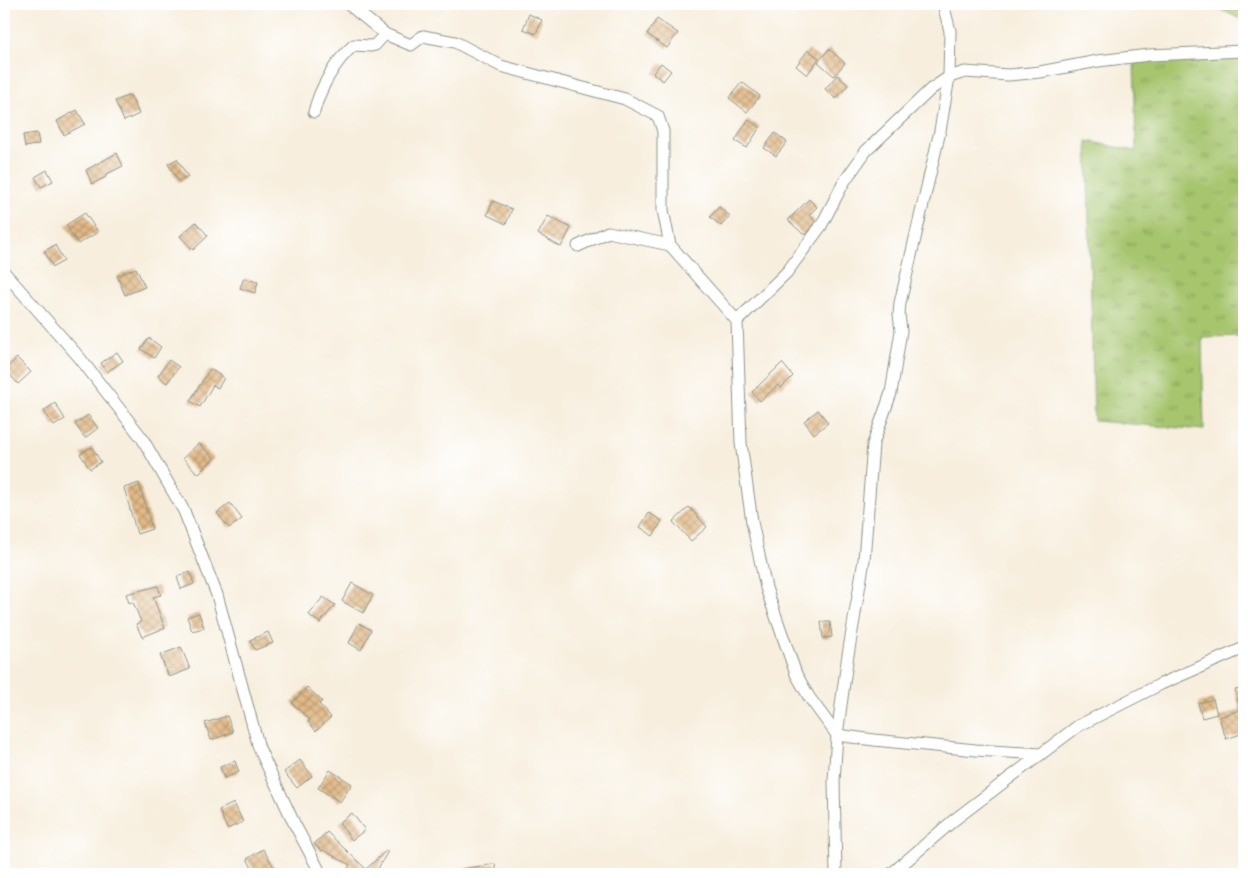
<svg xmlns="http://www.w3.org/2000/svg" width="1248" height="878" font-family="'Libre Caslon Text',serif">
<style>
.grass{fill:url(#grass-tufts);stroke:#628150}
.building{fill:url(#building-cross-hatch)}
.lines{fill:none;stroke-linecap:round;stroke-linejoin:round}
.minor-casing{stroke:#8b9688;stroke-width:13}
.minor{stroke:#fff;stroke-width:11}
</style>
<defs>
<pattern id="grass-tufts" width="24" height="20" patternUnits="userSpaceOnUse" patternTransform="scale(1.25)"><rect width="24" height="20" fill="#a6c56d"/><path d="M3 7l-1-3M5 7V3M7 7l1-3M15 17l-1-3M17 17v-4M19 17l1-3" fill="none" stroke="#87a15a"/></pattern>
<pattern id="building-cross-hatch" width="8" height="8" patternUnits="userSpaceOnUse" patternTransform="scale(1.25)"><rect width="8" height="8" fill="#e3ba88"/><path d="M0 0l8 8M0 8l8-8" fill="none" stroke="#b79870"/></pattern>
</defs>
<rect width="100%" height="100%" fill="#fff"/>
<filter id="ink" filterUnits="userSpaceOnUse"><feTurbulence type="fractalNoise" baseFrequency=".02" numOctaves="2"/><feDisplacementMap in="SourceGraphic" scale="10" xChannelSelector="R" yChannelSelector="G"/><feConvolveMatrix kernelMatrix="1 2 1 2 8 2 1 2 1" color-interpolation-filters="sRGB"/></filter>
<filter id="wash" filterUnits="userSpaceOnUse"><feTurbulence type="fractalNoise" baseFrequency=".0096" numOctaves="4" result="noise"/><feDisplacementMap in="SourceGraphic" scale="20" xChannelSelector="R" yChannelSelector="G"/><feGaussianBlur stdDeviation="1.12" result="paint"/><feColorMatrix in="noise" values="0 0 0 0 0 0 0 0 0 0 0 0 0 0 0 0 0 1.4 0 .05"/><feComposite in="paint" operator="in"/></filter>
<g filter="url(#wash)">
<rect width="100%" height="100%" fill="#f7eedd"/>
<g class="grass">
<polygon points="1210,4 1244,4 1244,18 1238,18"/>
<polygon points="1244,55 1244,336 1202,337 1204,430 1094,421 1087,141 1136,151 1134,57"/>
</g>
<g id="blocks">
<g class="building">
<polygon points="529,14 542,20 536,34 523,29"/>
<polygon points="657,19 678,33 667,48 647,34"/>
<polygon points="829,49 845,63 834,76 818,62"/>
<polygon points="808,50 819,58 807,75 796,66"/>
<polygon points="661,63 671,71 663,81 653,73"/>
<polygon points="837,75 848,85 836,99 825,89"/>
<polygon points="742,82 760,96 747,112 729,98"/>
<polygon points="130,95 139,114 124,121 115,101"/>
<polygon points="77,110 85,124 64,135 57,121"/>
<polygon points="748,120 760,127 747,148 735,141"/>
<polygon points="37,133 39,144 25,147 23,135"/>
<polygon points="775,133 787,142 776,156 764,148"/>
<polygon points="117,153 123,166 105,175 106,177 92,184 86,170"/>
<polygon points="177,159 188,177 179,182 168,164"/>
<polygon points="47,170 53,181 41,187 35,177"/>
<polygon points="809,199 817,207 809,215 815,221 806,234 803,234 788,220"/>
<polygon points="493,201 512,209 506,224 487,215"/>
<polygon points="719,207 730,216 721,226 710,217"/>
<polygon points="85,213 98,232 78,244 66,225"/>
<polygon points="548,216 571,228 561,247 538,234"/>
<polygon points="196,222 208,236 193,250 180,236"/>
<polygon points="55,245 64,261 53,267 44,251"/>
<polygon points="136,268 145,287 125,295 117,276"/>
<polygon points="244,278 258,282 255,293 240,288"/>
<polygon points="149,338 161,347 154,358 141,349"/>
<polygon points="117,352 123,361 107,372 101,363"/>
<polygon points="17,358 31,372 18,384 5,369"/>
<polygon points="169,360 179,367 167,383 158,376"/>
<polygon points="782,363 793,376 781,388 778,385 760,401 752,392"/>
<polygon points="210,369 224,378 218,388 213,385 200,407 190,401"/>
<polygon points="55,403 65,419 54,426 44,411"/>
<polygon points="818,410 828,423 814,434 804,421"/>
<polygon points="88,415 98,428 85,438 75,424"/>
<polygon points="199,443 214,458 198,474 183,458"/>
<polygon points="92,447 101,462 90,469 80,454"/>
<polygon points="139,483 152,529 137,534 124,488"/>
<polygon points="230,503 242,519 229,528 217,513"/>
<polygon points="689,507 707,527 691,541 673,522"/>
<polygon points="649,513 662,521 653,536 640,527"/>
<polygon points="190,572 194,584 181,589 177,577"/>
<polygon points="352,583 373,595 363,613 342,601"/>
<polygon points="158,586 161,595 153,597 165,628 142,637 136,624 141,622 133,602 129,603 126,594"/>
<polygon points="323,597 335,605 320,623 309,615"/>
<polygon points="199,613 204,628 192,631 187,617"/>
<polygon points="821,622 830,622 832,637 823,638"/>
<polygon points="359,623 371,630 361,650 349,643"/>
<polygon points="268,632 273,643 255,650 250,640"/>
<polygon points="181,647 190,669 169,677 160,655"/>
<polygon points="307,687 322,701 319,704 331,717 316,731 308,722 310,720 292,703"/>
<polygon points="1244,688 1244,715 1242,715 1244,722 1244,733 1226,739 1219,717 1240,710 1235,690"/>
<polygon points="1213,699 1217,714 1202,718 1198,703"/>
<polygon points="227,716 233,732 211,740 205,723"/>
<polygon points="300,760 312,776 297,788 284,772"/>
<polygon points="235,761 239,772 224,778 220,767"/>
<polygon points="330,770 352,784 340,802 318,788"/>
<polygon points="234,803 243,822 227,829 219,810"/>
<polygon points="352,813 365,830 352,840 339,823"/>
<polygon points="327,832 366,869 387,850 388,851 375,874 345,874 350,865 323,850 322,851 314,844"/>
<polygon points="263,849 274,867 262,874 256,874 247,859"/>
<polygon points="495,864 497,874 461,874 461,869"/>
</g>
</g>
</g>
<g filter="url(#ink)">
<use href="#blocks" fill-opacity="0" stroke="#8b9688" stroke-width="1"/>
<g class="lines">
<g class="minor-casing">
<g id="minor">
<polyline points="348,4 385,34 411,45 423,36 455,42 501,66 625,99 658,116 663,131 663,210 670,245 737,321 741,443 752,522 766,588 796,674 809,697 837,735 874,740 976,750 1041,754"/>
<path d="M 314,112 C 320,88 335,61 354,45 L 371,46 L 375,45 L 385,34"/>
<polyline points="578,246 608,232 670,245"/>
<polyline points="4,272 79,357 142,438 184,511 217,595 259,748 294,823 321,874"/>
<polyline points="737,321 787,272 821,226 844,182 866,151 931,89 949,77 965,72 1009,75 1040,72 1098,61 1149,55 1244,51"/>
<polyline points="836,874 834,781 837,735 847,661 864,560 873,444 891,393 901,331 899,314 900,303 940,131 949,77 950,31 943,4"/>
<polyline points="891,874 954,820 1078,726 1161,684 1244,648"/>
</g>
</g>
<use href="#minor" class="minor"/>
</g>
</g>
<rect width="1248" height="878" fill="none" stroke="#fff" stroke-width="20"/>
</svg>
